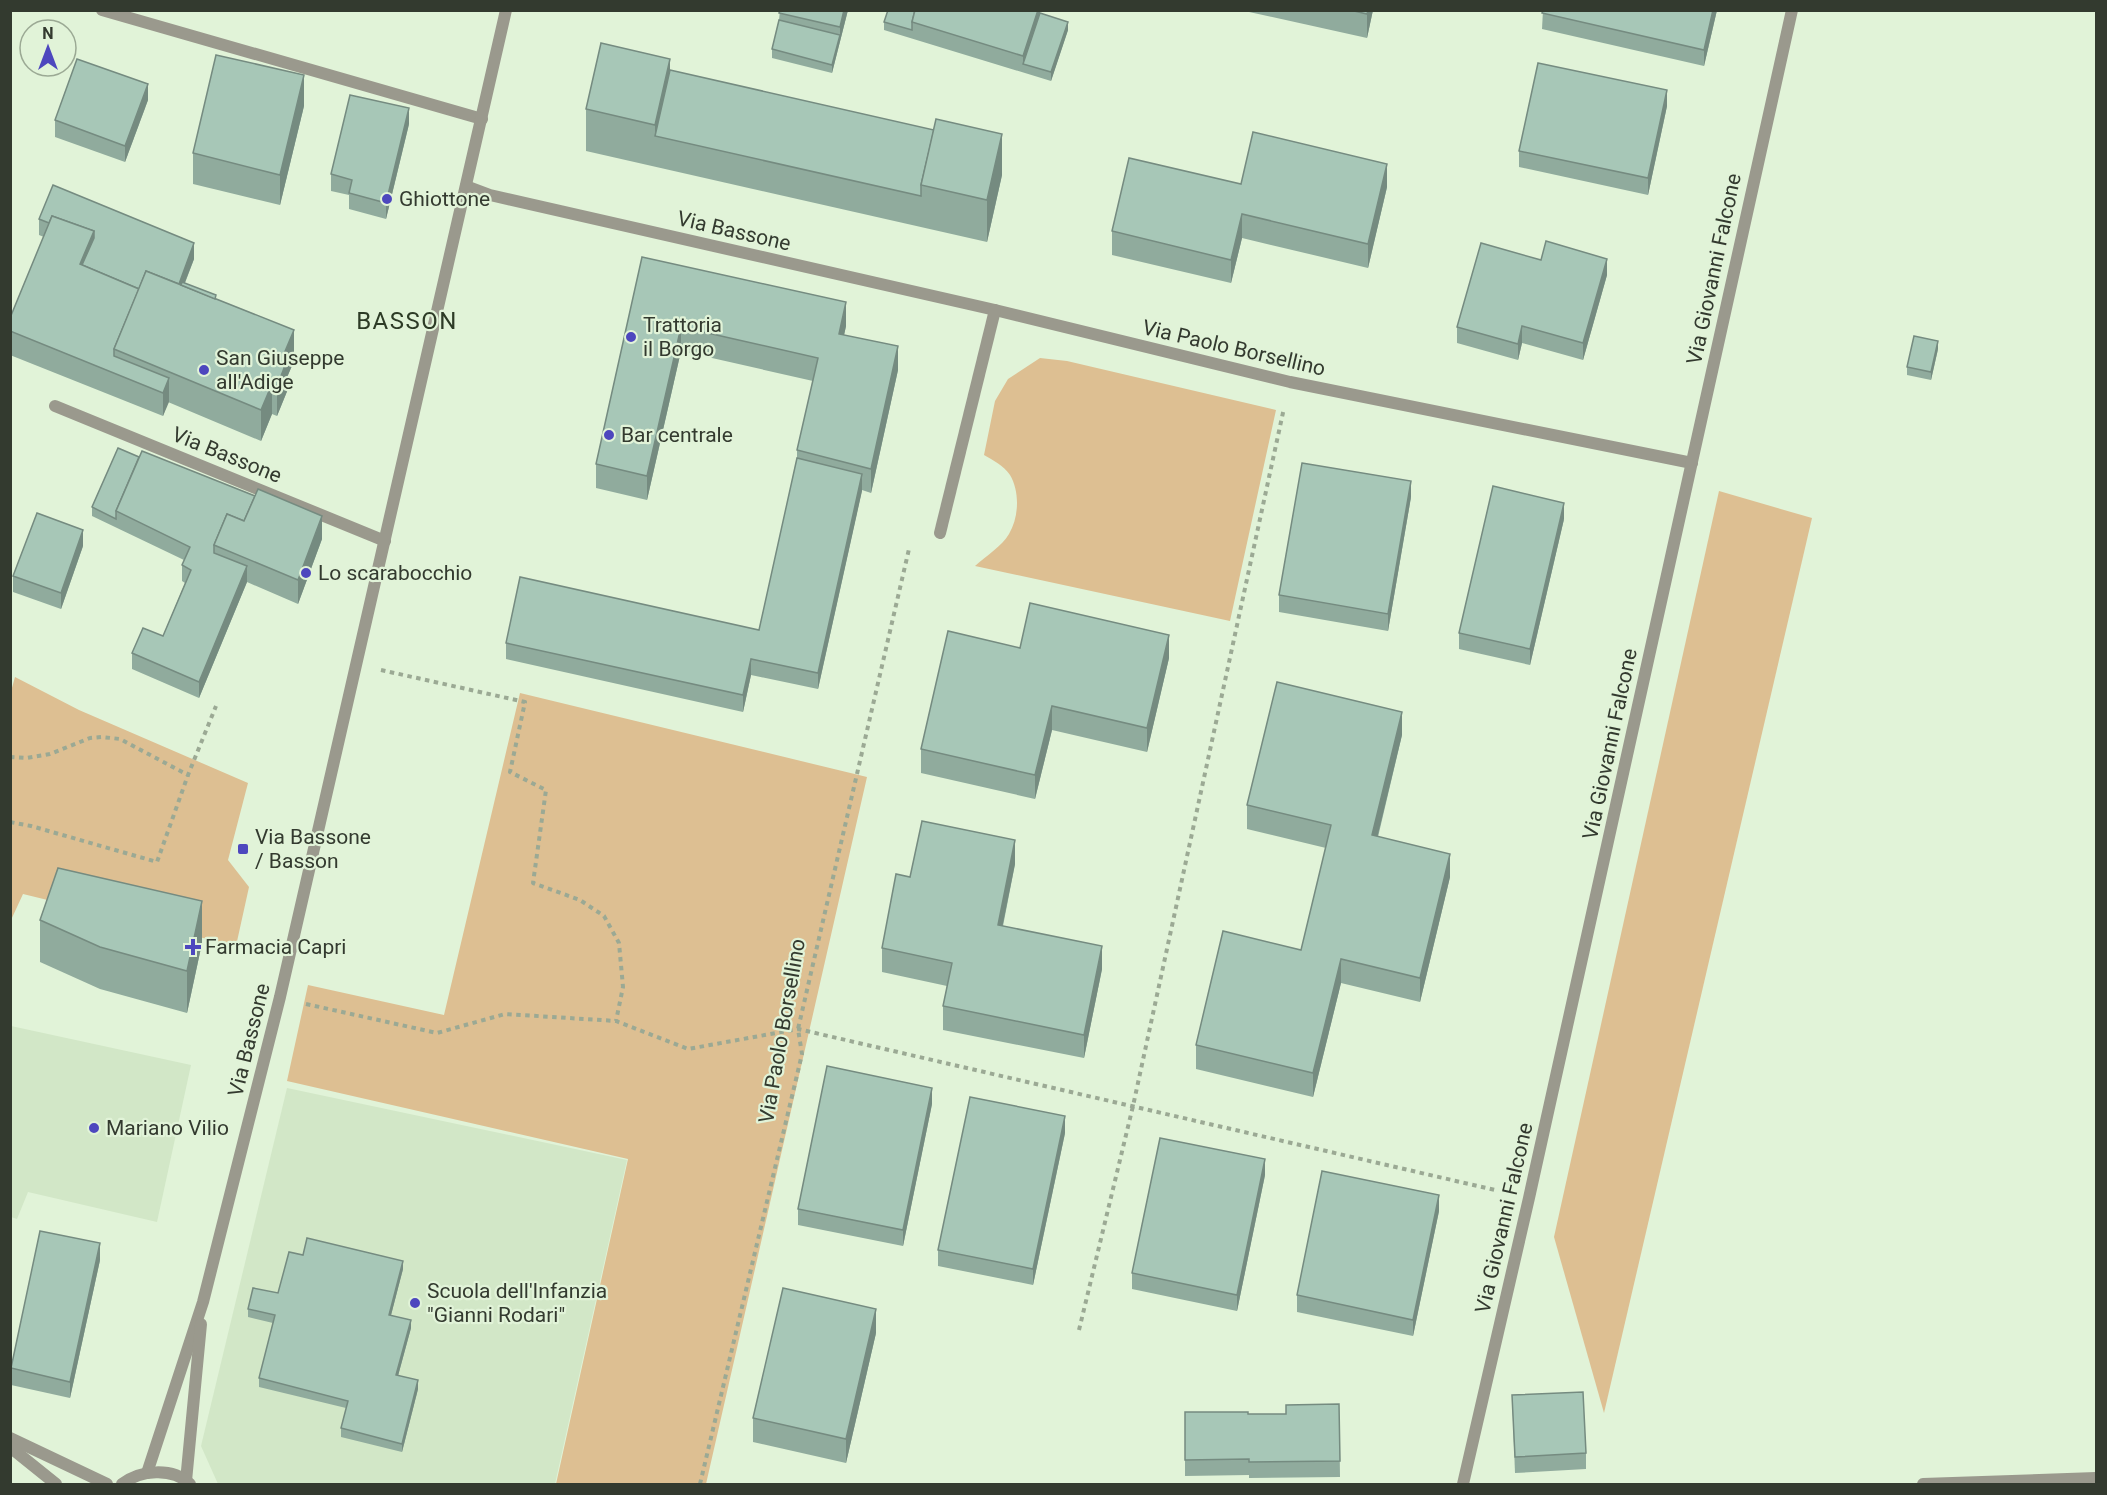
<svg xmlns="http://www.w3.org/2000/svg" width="2107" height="1495" font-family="Roboto,sans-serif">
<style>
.built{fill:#d2e7c7}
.green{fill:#ddbf92}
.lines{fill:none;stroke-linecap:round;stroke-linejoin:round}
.path{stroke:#9ba994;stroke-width:4;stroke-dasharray:4.5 4.5;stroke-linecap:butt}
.minor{stroke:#9a998d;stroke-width:12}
.tertiary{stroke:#9a998d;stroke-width:12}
.wall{fill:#90ab9d}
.shaded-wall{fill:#758b80}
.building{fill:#a7c7b7;stroke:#758b80;stroke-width:1.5}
.poi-dot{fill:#4d47be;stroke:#e1f3d8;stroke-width:2}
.labels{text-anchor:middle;stroke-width:4.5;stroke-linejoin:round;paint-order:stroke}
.poi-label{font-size:21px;fill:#333a2f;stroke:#e1f3d8;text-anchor:start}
.street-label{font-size:21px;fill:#333a2f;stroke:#e1f3d8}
.quarter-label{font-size:24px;letter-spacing:1.5px;fill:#2d3b26;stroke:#e1f3d8}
</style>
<rect width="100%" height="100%" fill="#e1f3d8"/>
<g class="built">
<polygon points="11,1026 191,1065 157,1222 28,1192 17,1219 11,1217"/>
<polygon points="287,1088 627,1160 555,1484 218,1484 201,1446"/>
</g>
<g class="green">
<path d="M 1040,358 L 1067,361 L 1276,410 L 1230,621 L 975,566 C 986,556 1002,546 1009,534 C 1019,517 1020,492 1010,475 C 1004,466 993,460 984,455 L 995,401 L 1008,379 Z"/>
<polygon points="1719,491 1812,518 1604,1413 1554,1237"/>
<polygon points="15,677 79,710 248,783 228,860 249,887 236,946 23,894 11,920 10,695"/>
<polygon points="520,693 867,777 706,1484 556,1484 628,1159 287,1081 308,985 444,1015"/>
</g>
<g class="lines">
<g class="path">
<polyline points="381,670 525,702 510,772 546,790 533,883 580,900 604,916 619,943 623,987 616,1021"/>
<polyline points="10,757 26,758 50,754 90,738 102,737 120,739 188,775 216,706"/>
<polyline points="10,822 31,826 157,862 188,775"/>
<polyline points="306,1004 437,1033 505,1014 616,1021 688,1049 798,1029 1495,1190"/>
<polyline points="1079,1330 1133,1106 1284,408"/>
<polyline points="700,1484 802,1054 798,1029 909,549"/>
</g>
<g class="minor">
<polyline points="102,10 482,119"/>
<polyline points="466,186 490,195 995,310 1290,382 1692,463"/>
<polyline points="55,406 385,541"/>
<polyline points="940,533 995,310"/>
<polyline points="10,1438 107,1484"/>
<polyline points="10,1447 56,1484"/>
<polyline points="1463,1484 1529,1198 1792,10"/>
<polyline points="1923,1484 2096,1478"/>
</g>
<g class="tertiary">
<polyline points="147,1473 203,1302 280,997 506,10"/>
<polyline points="186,1481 201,1324"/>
<path d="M 122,1484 C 140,1470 172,1467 190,1484"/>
</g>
</g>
<g class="wall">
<polygon points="780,10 848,10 832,73 772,58 772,49 779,20"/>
<polygon points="1040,10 1040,13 1068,30 1051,81 884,30 884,22"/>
<polygon points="1240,10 1373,10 1367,38"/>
<polygon points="1543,10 1717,10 1704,66 1542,29"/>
<polygon points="670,70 1002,175 987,242 586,151 586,109"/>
<polygon points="148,100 125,162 55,137 55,120"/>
<polygon points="304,106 280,205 193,184 193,153"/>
<polygon points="1667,106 1648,195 1519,167 1519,151"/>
<polygon points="409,124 386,219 349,209 349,195 331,191 331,174"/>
<polygon points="1387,187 1368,268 1242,238 1231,283 1112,255 1112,231"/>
<polygon points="39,219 194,259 185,283 216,299 294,361 288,375 288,389 277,416 272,414 261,441 168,402 163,416 10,355 10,318 44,237 39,235"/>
<polygon points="642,257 846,326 844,335 898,370 871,493 862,490 818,689 751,675 743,712 506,659 506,643 759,630 797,458 797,450 813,381 681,351 647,500 596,488 596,464"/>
<polygon points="1541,260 1607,275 1583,360 1522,343 1518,360 1457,343 1457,327"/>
<polygon points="1938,349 1931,380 1907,375 1907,367"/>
<polygon points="1411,497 1388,631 1279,612 1279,595"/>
<polygon points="92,507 322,539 298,604 247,582 199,698 132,669 132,653 163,636 185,583 182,581 182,565 184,560 92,516"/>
<polygon points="1564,519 1530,665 1459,649 1459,633"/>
<polygon points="83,546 61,609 13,592 13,576"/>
<polygon points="1020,648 1169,658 1147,752 1052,730 1035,799 921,773 921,749"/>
<polygon points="1402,735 1378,837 1450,877 1420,1002 1341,983 1313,1097 1196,1069 1196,1045 1301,950 1326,848 1247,829 1247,805"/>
<polygon points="1015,864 1003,926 1102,969 1084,1058 943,1030 943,1006 947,986 882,972 882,948 910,877"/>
<polygon points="40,920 202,943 187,1013 100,989 40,962"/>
<polygon points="932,1104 903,1246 798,1225 798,1209"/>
<polygon points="1065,1133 1033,1285 938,1266 938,1250"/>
<polygon points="1265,1175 1237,1311 1132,1289 1132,1273"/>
<polygon points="1439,1211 1413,1336 1297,1312 1297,1295"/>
<polygon points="303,1255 403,1269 391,1315 411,1328 398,1376 418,1389 402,1452 341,1437 341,1428 346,1408 259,1387 259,1378 273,1323 248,1317 248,1309 278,1293"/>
<polygon points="100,1260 70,1398 11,1385 11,1368"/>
<polygon points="876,1333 846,1463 753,1442 753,1418"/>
<polygon points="1512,1395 1586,1453 1586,1469 1515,1473"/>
<polygon points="1339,1404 1340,1477 1249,1478 1249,1475 1185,1476 1185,1412 1248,1414 1286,1414"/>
</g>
<g class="shaded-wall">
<polygon points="844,10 848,10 832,73 832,65 840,35 840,27"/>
<polygon points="1038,10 1040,10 1040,21 1023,64 1023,56"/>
<polygon points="1368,10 1373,10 1367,38 1367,14"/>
<polygon points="1713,10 1717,10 1704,66 1704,50"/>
<polygon points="1068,22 1068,30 1051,81 1051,72"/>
<polygon points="670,59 670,100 655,136 655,125"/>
<polygon points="304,75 304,106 280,205 280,175"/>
<polygon points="148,84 148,100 125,162 125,146"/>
<polygon points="1667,90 1667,106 1648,195 1648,178"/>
<polygon points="409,108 409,124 386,219 386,203"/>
<polygon points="1002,134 1002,175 987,242 987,200"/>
<polygon points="1387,164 1387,187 1368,268 1368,244"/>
<polygon points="1242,214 1242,238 1231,283 1231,260"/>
<polygon points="94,231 94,254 85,274 80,264"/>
<polygon points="194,243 194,259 176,305 174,296"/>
<polygon points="1607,259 1607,275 1583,360 1583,343"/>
<polygon points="846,302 846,326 839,358 839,334"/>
<polygon points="1522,326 1522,343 1518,360 1518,344"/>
<polygon points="681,327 681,351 647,500 647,476"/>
<polygon points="294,330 294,361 288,375 288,389 277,416 277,386 283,356"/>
<polygon points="1938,341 1938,349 1931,380 1931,372"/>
<polygon points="898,346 898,370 871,493 871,469"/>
<polygon points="169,378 169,402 163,416 163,393"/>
<polygon points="272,384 272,414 261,441 261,410"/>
<polygon points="862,474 862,491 818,689 818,673"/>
<polygon points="1411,481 1411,497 1388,631 1388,614"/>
<polygon points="1564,503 1564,519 1530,665 1530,649"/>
<polygon points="322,516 322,539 298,604 298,580"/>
<polygon points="83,530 83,546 61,609 61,593"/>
<polygon points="247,566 247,582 199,698 199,682"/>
<polygon points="1169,635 1169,658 1147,752 1147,728"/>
<polygon points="751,659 751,675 743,712 743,695"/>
<polygon points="1052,706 1052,730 1035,799 1035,775"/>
<polygon points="1402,712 1402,735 1372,859 1372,835"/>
<polygon points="1015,840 1015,864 998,948 998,925"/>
<polygon points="1450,854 1450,877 1420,1002 1420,978"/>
<polygon points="202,901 202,943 187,1013 187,971"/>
<polygon points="1102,946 1102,969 1084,1058 1084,1035"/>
<polygon points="1341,959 1341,983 1313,1097 1313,1073"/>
<polygon points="12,1025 12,1049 10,1056 10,1033"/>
<polygon points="932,1088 932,1104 903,1246 903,1230"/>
<polygon points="1065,1116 1065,1133 1033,1285 1033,1269"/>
<polygon points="1265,1159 1265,1175 1237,1311 1237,1295"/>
<polygon points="1439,1195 1439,1211 1413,1336 1413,1320"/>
<polygon points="100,1243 100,1260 70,1398 70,1382"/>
<polygon points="403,1261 403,1269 389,1323 389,1315"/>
<polygon points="876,1309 876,1333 846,1463 846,1439"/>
<polygon points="411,1320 411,1328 396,1383 396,1375"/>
<polygon points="418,1380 418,1389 402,1452 402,1444"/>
</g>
<g class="building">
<polygon points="780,10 844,10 840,27 779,13"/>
<polygon points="888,10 915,10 912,22 912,30 884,22"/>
<polygon points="915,10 1038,10 1023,56 912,22"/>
<polygon points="1350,10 1368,10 1367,14"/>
<polygon points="1543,10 1713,10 1704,50 1542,13"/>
<polygon points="1040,13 1068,22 1051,72 1023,64"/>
<polygon points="779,20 840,35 832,65 772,49"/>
<polygon points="601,43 670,59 655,125 586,109"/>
<polygon points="216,55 304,75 280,175 193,153"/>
<polygon points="77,59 148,84 125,146 55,120"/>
<polygon points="1538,63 1667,90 1648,178 1519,151"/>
<polygon points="670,70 934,130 921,185 921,196 655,136"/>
<polygon points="350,95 409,108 386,203 349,193 352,180 331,174"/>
<polygon points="936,119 1002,134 987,200 921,185"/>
<polygon points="1253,132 1387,164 1368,244 1242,214 1231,260 1112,231 1129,158 1241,184"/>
<polygon points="53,185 194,243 179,284 146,271 139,289 82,265 94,238 94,231 52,216 49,223 39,219"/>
<polygon points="52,216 94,231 80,264 139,289 114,349 114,356 169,378 163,393 10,331 10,318"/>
<polygon points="1546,241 1607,259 1583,343 1522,326 1518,344 1457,327 1481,243 1541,260"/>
<polygon points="642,257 846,302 839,334 898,346 871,469 797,450 818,358 681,327 647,476 596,464"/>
<polygon points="146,271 294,330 283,356 288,358 277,386 272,384 261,410 114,349"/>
<polygon points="182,282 216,295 215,299 181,285"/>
<polygon points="1914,336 1938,341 1931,372 1907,367"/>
<polygon points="118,448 139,457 116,511 116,519 92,507"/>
<polygon points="142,451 255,496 244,521 227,514 214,545 214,553 247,566 199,682 132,653 143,628 163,636 191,570 182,565 190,547 116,511"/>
<polygon points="797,458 862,474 818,673 751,659 743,695 506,643 520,577 759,630"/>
<polygon points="1302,463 1411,481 1388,614 1279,595"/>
<polygon points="1493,486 1564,503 1530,649 1459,633"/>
<polygon points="258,489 322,516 298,580 214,545 227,514 244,521"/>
<polygon points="37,513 83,530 61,593 13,576"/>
<polygon points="1030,603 1169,635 1147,728 1052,706 1035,775 921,749 948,631 1020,648"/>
<polygon points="1277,682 1402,712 1372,835 1450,854 1420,978 1341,959 1313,1073 1196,1045 1223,931 1301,950 1331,825 1247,805"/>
<polygon points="922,821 1015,840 998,925 1102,946 1084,1035 943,1006 952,963 882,948 896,874 910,877"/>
<polygon points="58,868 202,901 187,971 100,947 40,920"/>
<polygon points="827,1066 932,1088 903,1230 798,1209"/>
<polygon points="970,1097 1065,1116 1033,1269 938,1250"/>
<polygon points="1160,1138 1265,1159 1237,1295 1132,1273"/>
<polygon points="1322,1171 1439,1195 1413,1320 1297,1295"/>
<polygon points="40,1231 100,1243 70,1382 11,1368"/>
<polygon points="307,1238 403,1261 389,1315 411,1320 396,1375 418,1380 402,1444 341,1428 348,1401 259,1378 275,1315 248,1309 253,1288 278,1293 289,1252 303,1255"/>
<polygon points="783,1288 876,1309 846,1439 753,1418"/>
<polygon points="1583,1392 1586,1453 1515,1457 1512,1395"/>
<polygon points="1339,1404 1340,1461 1249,1462 1249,1459 1185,1460 1185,1412 1248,1412 1248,1414 1286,1414 1286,1405"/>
</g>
<g class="poi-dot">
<circle cx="387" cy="199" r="6"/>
<circle cx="631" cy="337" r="6"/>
<circle cx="204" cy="370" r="6"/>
<circle cx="609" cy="435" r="6"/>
<circle cx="306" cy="573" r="6"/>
<rect x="237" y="843" width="12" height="12" rx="3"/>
<path d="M190 938h6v6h6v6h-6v6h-6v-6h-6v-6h6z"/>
<circle cx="94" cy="1128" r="6"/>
<circle cx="415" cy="1303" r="6"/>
</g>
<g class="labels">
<g class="poi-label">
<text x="399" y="206">Ghiottone</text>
<text x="643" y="332">Trattoria<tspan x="643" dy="24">il Borgo</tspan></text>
<text x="216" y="365">San Giuseppe<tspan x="216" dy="24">all'Adige</tspan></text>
<text x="621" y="442">Bar centrale</text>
<text x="318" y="580">Lo scarabocchio</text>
<text x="255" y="844">Via Bassone<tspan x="255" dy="24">/ Basson</tspan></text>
<text x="205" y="954">Farmacia Capri</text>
<text x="106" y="1135">Mariano Vilio</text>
<text x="427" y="1298">Scuola dell'Infanzia<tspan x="427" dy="24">"Gianni Rodari"</tspan></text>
</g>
<g class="street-label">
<text transform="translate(734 231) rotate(13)" y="7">Via Bassone</text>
<text transform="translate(1714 269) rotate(-78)" y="7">Via Giovanni Falcone</text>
<text transform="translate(1234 348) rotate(13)" y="7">Via Paolo Borsellino</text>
<text transform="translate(227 455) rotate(22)" y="7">Via Bassone</text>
<text transform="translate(1610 744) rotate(-78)" y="7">Via Giovanni Falcone</text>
<text transform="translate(782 1031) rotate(-80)" y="7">Via Paolo Borsellino</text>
<text transform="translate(249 1040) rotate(-76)" y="7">Via Bassone</text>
<text transform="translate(1504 1218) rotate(-77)" y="7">Via Giovanni Falcone</text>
</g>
<g class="quarter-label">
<text x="407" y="329">BASSON</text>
</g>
</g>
<rect width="2107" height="1495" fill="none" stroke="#333a2f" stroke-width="24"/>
<g transform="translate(48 48)"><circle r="28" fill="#e1f3d8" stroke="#9ba994" stroke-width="1.5"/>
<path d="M0-4.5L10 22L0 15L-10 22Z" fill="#4d47be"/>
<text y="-9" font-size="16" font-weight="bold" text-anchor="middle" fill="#333a2f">N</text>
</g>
</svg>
